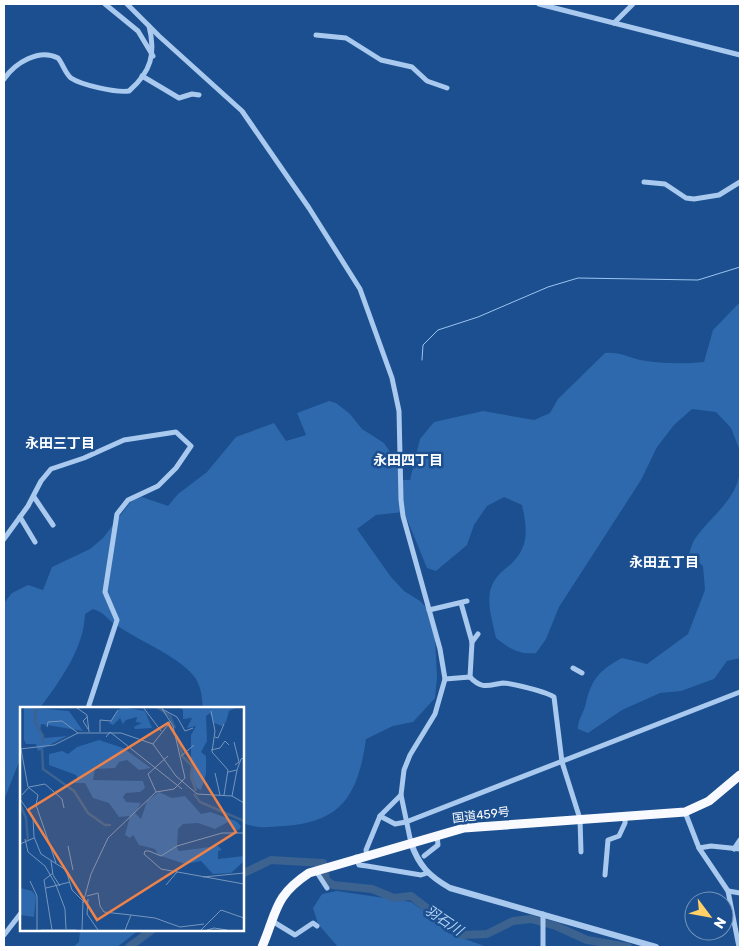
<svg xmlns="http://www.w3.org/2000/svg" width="744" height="951" font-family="Rubik,'Noto Sans JP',sans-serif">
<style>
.green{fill:#2e69ad}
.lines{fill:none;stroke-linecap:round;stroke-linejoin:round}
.stream{stroke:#9cc4f0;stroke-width:1}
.river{stroke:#3c6290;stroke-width:8}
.minor{stroke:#a9c9ee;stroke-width:5}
.tertiary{stroke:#a9c9ee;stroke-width:6}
.trunk{stroke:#f8faff;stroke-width:9}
.labels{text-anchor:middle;stroke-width:5;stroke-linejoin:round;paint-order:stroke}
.street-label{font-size:12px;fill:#fff;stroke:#1b4f8f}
.neighbourhood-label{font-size:14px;font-weight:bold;fill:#fff;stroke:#1b4f8f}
.water-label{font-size:14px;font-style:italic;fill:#b5d3f5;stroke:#1b4f8f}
.inset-river{fill:none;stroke:#3c6290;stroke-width:2.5}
.inset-road{fill:none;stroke:#7695bc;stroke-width:1}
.view{fill:#ee8249;fill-opacity:0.15;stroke:#ee8249;stroke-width:2.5}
.inset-edge{fill:none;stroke:#fff;stroke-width:2.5}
</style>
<rect width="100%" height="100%" fill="#1b4f8f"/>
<g class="green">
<path d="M 740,302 L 740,451 L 731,428 L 716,412 L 692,409 L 674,425 L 657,447 L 641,480 L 559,607 L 546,639 L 536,653 C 520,655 508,648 496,638 C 493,623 486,603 491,588 C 494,578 502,571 510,565 C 530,547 527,528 522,505 L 504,497 L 487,506 L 474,525 L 467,545 L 436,571 L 427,568 L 404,512 L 376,515 L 357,529 L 391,577 L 404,591 L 420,601 L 429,610 L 435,637 L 437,677 L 435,698 L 413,722 L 393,726 L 366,739 C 358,794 343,822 284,826 C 268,827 257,829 243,823 L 242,708 L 203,708 C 202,697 201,684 193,675 C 176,655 137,640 115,624 C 105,618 107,614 93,609 L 85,614 C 84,648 60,681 40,708 L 21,708 L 21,757 L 4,800 L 4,603 L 12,593 L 28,585 L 43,590 L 52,567 L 90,549 L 103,538 L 132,500 L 142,497 L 168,506 L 178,494 L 207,472 L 236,437 L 274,423 L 286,441 L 306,435 L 297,413 L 329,401 L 336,403 L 350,414 L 362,429 L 384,443 L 394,458 L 401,480 L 410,480 L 420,439 L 434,422 L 483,411 L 534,420 L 550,413 L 558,399 L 605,353 C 620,352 627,357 640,360 C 663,364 682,364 704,362 L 713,330 Z"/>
<path d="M 740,468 L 740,658 L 727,661 L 714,679 L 681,691 L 660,693 L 622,710 L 588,733 L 578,729 C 578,718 584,713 586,703 C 591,679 601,669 622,658 L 647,664 L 688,634 L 705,590 L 703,566 L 689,554 C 691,548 693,540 697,536 C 713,514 739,498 740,468 Z"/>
<polygon points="337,891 411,902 434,918 448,933 487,947 338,947 318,924 313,908 322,894"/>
<polygon points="80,930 139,930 117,947 73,947 79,942"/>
</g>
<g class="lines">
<polyline class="stream" points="422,360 423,345 438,330 478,317 548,287 578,278 698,280 740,267"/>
<g class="river">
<polyline points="325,873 326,880 333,885 372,889 394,898 411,896 462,935 487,934 513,921 531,919 556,926 587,940 628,947"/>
<polyline points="242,874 271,860 323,863"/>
<polyline points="129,947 152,930"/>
</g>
<g class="minor">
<polyline points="105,4 138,31 153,56"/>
<polyline points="127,4 159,36 242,111 309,208 360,289 392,378 399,411 401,500 403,516 440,649 445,679 435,714 410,755 404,770 401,795 411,843"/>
<polyline points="539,4 740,55"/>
<polyline points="614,23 633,4"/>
<polyline points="316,35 346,38 381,60 412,67 427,81 447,88"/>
<polyline points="142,76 179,98 192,94 199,95"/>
<path d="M 4,79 C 15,63 39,48 58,58 C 63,64 65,73 71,78 C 81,85 117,93 129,91 C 151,72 156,54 149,26"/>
<polyline points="644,182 665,184 686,198 694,199 719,195 740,182"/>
<polyline points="34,497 53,525"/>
<polyline points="20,517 35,542"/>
<polyline points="4,539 28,506 41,481 51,469 84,458 124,440 176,432 191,446 176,468 158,486 128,500 117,514 105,592 117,620 88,708"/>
<polyline points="461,603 472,642 470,677"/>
<polyline points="429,610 467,601"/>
<polyline points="472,642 478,634"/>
<polyline points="573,668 582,673"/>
<path d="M 445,679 L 470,677 C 482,690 489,685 503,683 C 511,683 547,692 554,697 L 562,762 L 580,819 L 581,852"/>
<polyline points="685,812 699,848 728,891 739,947"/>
<polyline points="380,816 395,824 406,822 740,692"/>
<polyline points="699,848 711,846 740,849"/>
<polyline points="734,849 740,840"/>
<polyline points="367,855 366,850 380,816 401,795"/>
<polyline points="424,856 438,845 437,835"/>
<polyline points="356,857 359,865 367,866 421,875 427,873"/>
<polyline points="316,871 327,888"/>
<polyline points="605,875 608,840 619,836 625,823 625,817"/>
<polyline points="728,891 740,893"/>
<polyline points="543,914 543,947"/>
<polyline points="272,921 295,935 313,923 317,926"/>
<polyline points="4,935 21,913"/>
</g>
<path class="tertiary" d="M 411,843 C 419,866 429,876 450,888 L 656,947"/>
<path class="trunk" d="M 262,947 C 277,912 274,896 309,873 L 464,828 L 685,812 L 709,801 L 740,775"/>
</g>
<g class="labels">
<g class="street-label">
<text transform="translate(481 815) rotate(-7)" y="4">国道459号</text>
</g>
<g class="neighbourhood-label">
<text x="60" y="448">永田三丁目</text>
<text x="408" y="465">永田四丁目</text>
<text x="664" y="567">永田五丁目</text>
</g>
<g class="water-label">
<text transform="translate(444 920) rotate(34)" y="5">羽石川</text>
</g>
</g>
<g transform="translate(20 707)">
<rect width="224" height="224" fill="#1b4f8f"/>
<path d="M 4,0 L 49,4 L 63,24 L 21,17 L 20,25 L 24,31 L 47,29 L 18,44 L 16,37 L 6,37 L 4,33 ZM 101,0 L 125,4 L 132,21 L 115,22 L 114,20 L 122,16 L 116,15 L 117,10 L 106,13 L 103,17 L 100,11 L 93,18 L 89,16 ZM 160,0 L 218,0 L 209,4 L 206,15 L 202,19 L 194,16 L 190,6 L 186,9 L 187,34 L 181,45 L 186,49 L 186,67 L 181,83 L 177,81 L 171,70 L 171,28 L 176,19 L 167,21 L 172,11 L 163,12 L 163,3 ZM 79,33 L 103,41 L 131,61 L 119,63 L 107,53 L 99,55 L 95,61 L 75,62 L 73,73 L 123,74 L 125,81 L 120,85 L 106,86 L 103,90 L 106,95 L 121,96 L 115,106 L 121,112 L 127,94 L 139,85 L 152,91 L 165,89 L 181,107 L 190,105 L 216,114 L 221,119 L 219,123 L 213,122 L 208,115 L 195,122 L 178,116 L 163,117 L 158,122 L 157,141 L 159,144 L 198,139 L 202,143 L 198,144 L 198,152 L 224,149 L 224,154 L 211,166 L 193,167 L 181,154 L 165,157 L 138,148 L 135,142 L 119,138 L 113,128 L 110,131 L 105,128 L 110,109 L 99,110 L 89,96 L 73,91 L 65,76 L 52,76 L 58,72 L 56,68 L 29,58 L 29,47 L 42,44 L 48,47 L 57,40 ZM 0,181 L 12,184 L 16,189 L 14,210 L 0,208 Z" fill="#2e69ad"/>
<path class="inset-river" d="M 16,0 L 15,15 L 23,29 L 23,36M 137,0 L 150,9 L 155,21M 158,32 L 163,50 L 172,59 L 171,70 L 176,84M 22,42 L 23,62 L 54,84 L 68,106 L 85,118 L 91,118M 174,87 L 180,95 L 224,114M 0,97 L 6,111 L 8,134"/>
<path class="inset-road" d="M 123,0 L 141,24M 57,1 L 67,8 L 69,25M 142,2 L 157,10 L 165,24 L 173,21M 191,4 L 195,24 L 192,45 L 208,63 L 204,88M 67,10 L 63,14 L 68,22M 27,20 L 28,15 L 42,14 L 58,26M 80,25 L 80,13 L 91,14 L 98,3M 86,30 L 90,25 L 162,82M 195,30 L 198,31 L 204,17M 214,35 L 219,55 L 215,58M 133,37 L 151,14M 0,42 L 34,38 L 58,26 L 101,26 L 133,37 L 156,69 L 177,87 L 212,89 L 224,96M 1,42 L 8,80 L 18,88 L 16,98 L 36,156M 191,43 L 200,41 L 205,34 L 209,38M 161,49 L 174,38M 208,65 L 217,63 L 221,52 L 224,51M 195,66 L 200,88M 136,85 L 128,67 L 148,49M 2,88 L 9,80 L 25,77 L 42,92 L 44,101M 212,89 L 217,63M 0,92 L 13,111 L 14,130 L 21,147 L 46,163 L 52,183 L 63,194 L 62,223M 224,126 L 202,126 L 157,139 L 141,149 L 129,144 L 125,144 L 124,147 L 141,162 L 224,177M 5,132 L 8,145 L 25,159 L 36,178 L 45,202 L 46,222M 0,137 L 14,131M 48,139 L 53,163M 31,154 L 33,168 L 40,179M 183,170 L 224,166M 10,174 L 17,189 L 17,223M 146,178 L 157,165M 26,181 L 50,175M 67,189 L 78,186 L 80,199 L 84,205 L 111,208M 68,192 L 67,207 L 78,223M 63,196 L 71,167 L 88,131 L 136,85 L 154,82 L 165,71 L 153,19 L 141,0M 21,223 L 56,223M 32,223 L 24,173 L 33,166M 105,223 L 111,208 L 135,211 L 160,220 L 184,217M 181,223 L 201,203 L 224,211M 187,223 L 194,221 L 207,223"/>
<path class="view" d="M 148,16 L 216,125 L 77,213 L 8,103 Z"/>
<rect width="224" height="224" class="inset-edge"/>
</g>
<rect width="744" height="951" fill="none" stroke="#ffffff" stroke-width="10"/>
<g transform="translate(709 916) rotate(122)"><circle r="24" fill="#1b4f8f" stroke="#7695bc"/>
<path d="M0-4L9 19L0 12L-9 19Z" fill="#ffd166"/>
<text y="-8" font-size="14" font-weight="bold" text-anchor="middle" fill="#ffffff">N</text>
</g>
</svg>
